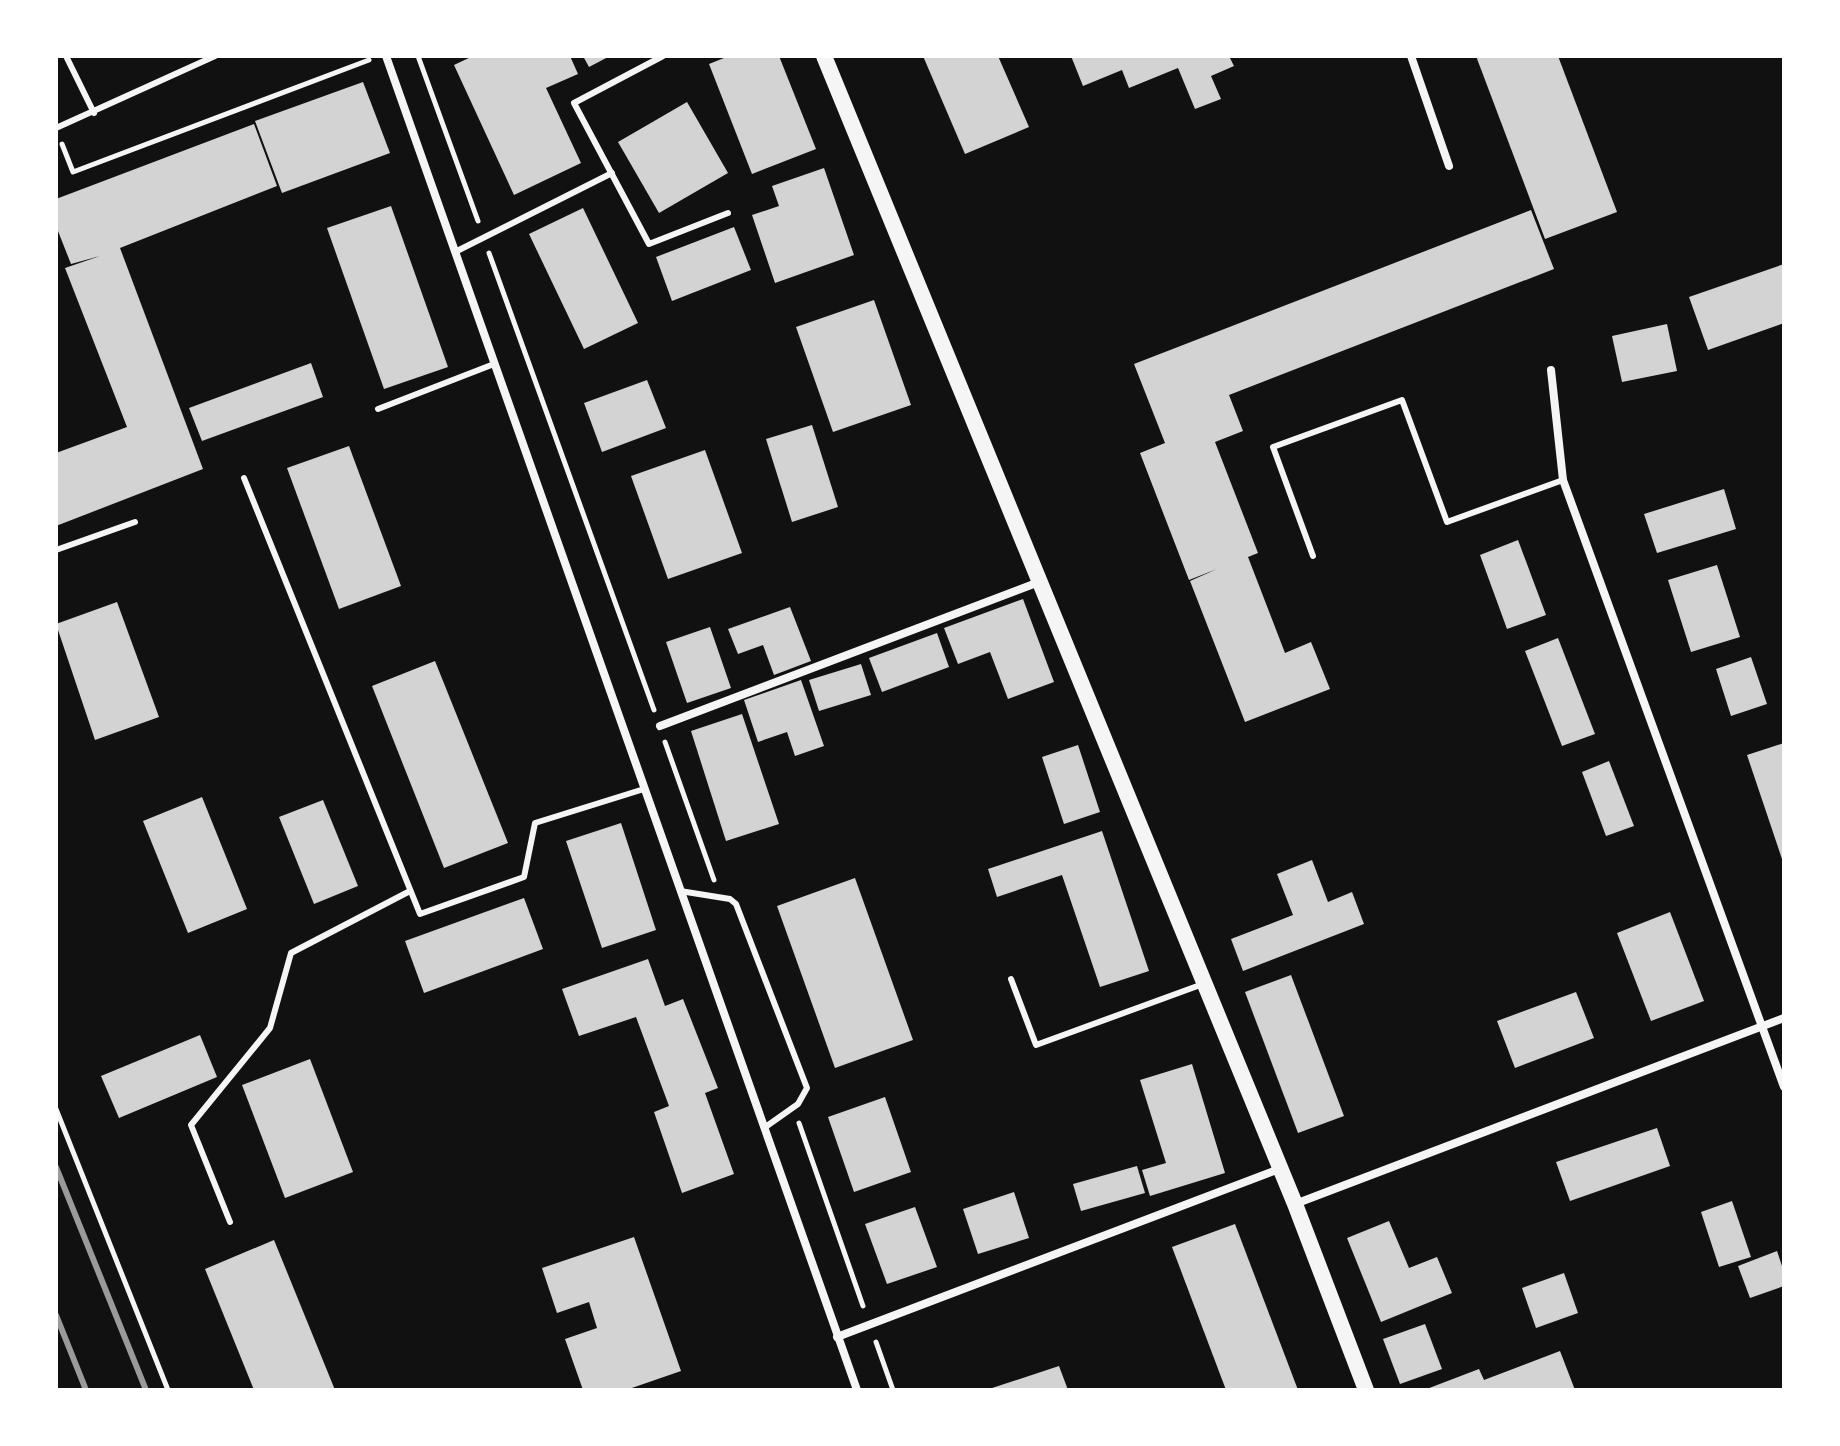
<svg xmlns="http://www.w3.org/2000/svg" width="1840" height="1446" font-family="'Open Sans',sans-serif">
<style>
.building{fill:#d3d3d3}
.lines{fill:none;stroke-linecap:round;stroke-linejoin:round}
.path{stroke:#f5f5f5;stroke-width:5}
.service{stroke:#f5f5f5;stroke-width:6}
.minor{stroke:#f5f5f5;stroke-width:8}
.secondary{stroke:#f5f5f5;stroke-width:16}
.rail{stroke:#9a9a9a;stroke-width:6}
</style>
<rect width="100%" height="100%" fill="#111"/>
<g class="building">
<polygon points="473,56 570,56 578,74 546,88 581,163 514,195 454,65"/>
<polygon points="583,56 610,56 589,67"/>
<polygon points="729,56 779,56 816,149 752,174 709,64"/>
<polygon points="923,56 998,56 1029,127 965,154"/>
<polygon points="1071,56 1229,56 1234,66 1211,76 1221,99 1195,109 1178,68 1129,88 1122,70 1083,86"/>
<polygon points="1476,56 1558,56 1617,212 1545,239"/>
<polygon points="363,82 390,153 282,193 255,121"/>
<polygon points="687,102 728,173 659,213 618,142"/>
<polygon points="254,124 277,186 120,248 203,469 56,526 56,453 127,427 65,268 100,256 71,264 56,226 56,199"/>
<polygon points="824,168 854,255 775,283 752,215 779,206 772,186"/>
<polygon points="391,206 448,367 384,389 327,228"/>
<polygon points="583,208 638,323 584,349 529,234"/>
<polygon points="1531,210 1554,269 1229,395 1243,431 1215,442 1258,553 1248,557 1285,653 1311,642 1330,689 1245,722 1190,581 1217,569 1189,580 1140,453 1165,443 1134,364"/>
<polygon points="734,227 751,270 672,301 656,257"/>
<polygon points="1784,264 1784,323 1708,350 1689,297"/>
<polygon points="874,300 911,405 833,432 796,327"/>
<polygon points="1667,324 1677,371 1622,382 1612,336"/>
<polygon points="311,363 323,397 202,441 189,408"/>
<polygon points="647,380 666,428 602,452 584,403"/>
<polygon points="812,425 838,507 792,522 766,439"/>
<polygon points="349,446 401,586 339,609 287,468"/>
<polygon points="705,450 742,553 668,579 631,476"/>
<polygon points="1724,489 1736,529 1657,553 1644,514"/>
<polygon points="1518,540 1546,615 1507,629 1480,555"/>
<polygon points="1717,565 1740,637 1691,652 1668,580"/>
<polygon points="1023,599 1054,682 1008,699 990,652 958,664 944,628"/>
<polygon points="117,602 159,717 95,740 56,624"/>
<polygon points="790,607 811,661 774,675 763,645 738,654 728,629"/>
<polygon points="710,627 731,688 687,703 666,642"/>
<polygon points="937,633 949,667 882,692 869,658"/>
<polygon points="1558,638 1595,734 1562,746 1525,651"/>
<polygon points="1751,657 1767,704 1731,716 1716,669"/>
<polygon points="435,661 508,843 444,868 372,686"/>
<polygon points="861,664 871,695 819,711 809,680"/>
<polygon points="801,680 824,746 795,756 787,732 758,742 744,700"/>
<polygon points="742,714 779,824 726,841 691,731"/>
<polygon points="1784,743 1784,862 1783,862 1747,755"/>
<polygon points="1078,745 1100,812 1064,824 1042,757"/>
<polygon points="1609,761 1634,826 1606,836 1582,772"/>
<polygon points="202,797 247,909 188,933 143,821"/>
<polygon points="323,800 358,886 314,904 279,817"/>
<polygon points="621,823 656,930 602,948 566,841"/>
<polygon points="1102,831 1149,971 1100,987 1062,875 997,897 988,869"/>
<polygon points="1312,860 1328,902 1352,892 1364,924 1243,971 1231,939 1293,915 1277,874"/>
<polygon points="855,878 913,1040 835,1068 777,906"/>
<polygon points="524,898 543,949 424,993 405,941"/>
<polygon points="1670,912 1704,1001 1651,1021 1617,933"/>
<polygon points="648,959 665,1006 683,999 718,1088 705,1093 734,1174 682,1193 654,1112 669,1106 636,1017 579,1036 562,989"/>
<polygon points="1291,975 1344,1116 1298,1133 1245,992"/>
<polygon points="1576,992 1594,1038 1515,1068 1497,1021"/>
<polygon points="200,1035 217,1077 119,1118 101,1076"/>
<polygon points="310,1059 353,1172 285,1198 242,1085"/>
<polygon points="1192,1064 1225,1173 1150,1196 1142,1170 1166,1163 1140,1080"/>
<polygon points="885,1097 911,1172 854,1192 828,1117"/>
<polygon points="1657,1128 1670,1166 1570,1201 1556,1162"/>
<polygon points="1137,1166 1145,1193 1081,1211 1073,1184"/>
<polygon points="1014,1192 1029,1238 978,1254 963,1209"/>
<polygon points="1732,1201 1751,1257 1719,1267 1701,1212"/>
<polygon points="915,1207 937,1267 887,1284 865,1224"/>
<polygon points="1389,1221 1409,1268 1437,1257 1452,1293 1381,1322 1347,1238"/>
<polygon points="1235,1224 1298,1390 1226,1390 1172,1247"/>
<polygon points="634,1237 681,1371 626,1390 583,1390 565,1339 597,1328 589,1302 557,1313 542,1268"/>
<polygon points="274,1240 335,1390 254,1390 205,1269"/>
<polygon points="1777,1251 1784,1272 1784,1286 1750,1298 1738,1266"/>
<polygon points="1564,1273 1578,1313 1536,1328 1522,1288"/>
<polygon points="1425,1324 1442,1369 1400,1384 1383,1339"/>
<polygon points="1560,1351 1575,1390 1424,1390 1479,1369 1484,1380"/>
<polygon points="1059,1366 1068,1390 989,1390 989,1389"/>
</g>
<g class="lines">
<g class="path">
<polyline points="418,56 478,221"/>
<polyline points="62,144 73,172 369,60"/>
<polyline points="489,253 654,710"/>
<polyline points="665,742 714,880"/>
<polyline points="56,1109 168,1390"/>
<polyline points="799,1123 863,1306"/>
<polyline points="876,1342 893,1390"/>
</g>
<g class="service">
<polyline points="66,56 94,113"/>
<polyline points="663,56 574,103 649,244 728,213"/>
<polyline points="56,128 215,56"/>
<polyline points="455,252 612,173"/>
<polyline points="378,409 494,364"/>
<polyline points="244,478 420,914 524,877 535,823 644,789"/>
<polyline points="56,550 135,522"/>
<polyline points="1313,556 1273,447 1402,400 1447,522 1563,480"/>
<polyline points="680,891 730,899 736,904 807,1088 798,1104 764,1128"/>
<polyline points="1011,979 1036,1045 1203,984"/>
<polyline points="230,1222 191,1125 270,1028 291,953 410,891"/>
</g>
<g class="minor">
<polyline points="386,56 857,1390"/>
<polyline points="1411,56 1449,166"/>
<polyline points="1551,370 1563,480 1784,1087"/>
<polyline points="660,726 1039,582"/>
<polyline points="1295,1204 1784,1018"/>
<polyline points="837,1337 1279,1169"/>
</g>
<polyline class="secondary" points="824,56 1295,1204 1366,1390"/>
<g class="rail">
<polyline points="56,1167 146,1390"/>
<polyline points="56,1315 86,1390"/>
</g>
</g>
<rect width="1840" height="1446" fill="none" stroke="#ffffff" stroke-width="116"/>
</svg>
